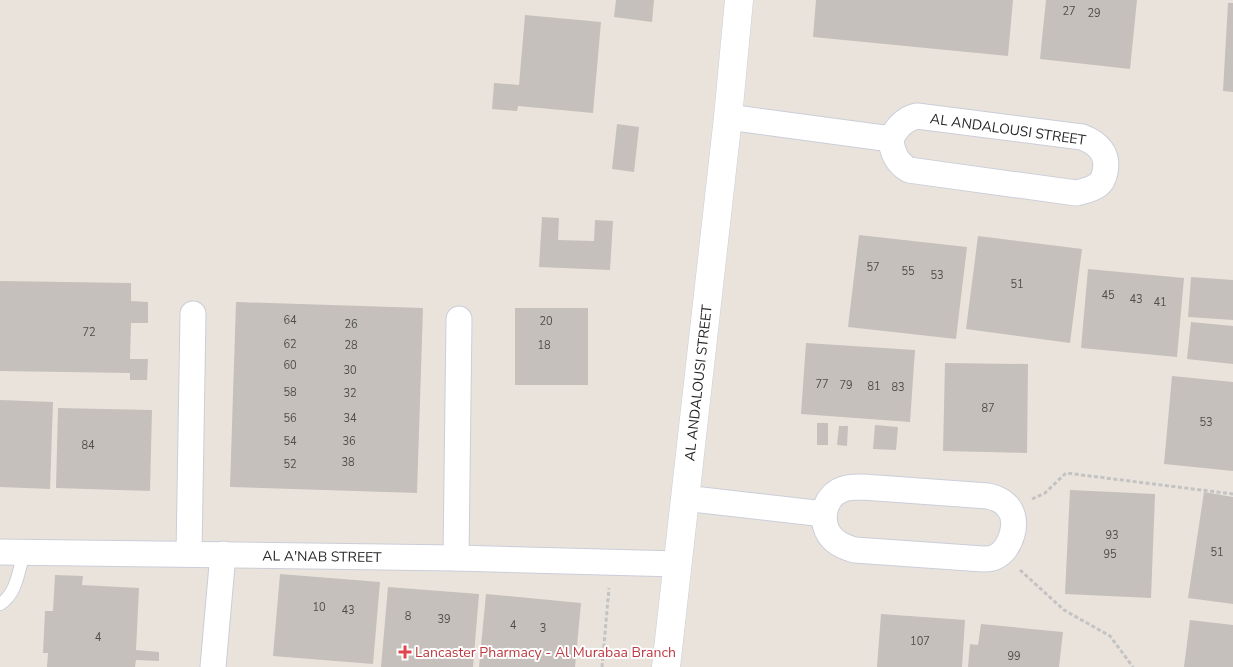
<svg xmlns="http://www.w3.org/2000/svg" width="1233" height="667" font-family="'Nunito Sans',sans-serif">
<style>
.building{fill:#c5c0bb}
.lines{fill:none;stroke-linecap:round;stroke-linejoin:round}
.lane-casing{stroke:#caced9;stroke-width:14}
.street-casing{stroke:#caced9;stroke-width:27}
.secondary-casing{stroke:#caced9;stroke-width:29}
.path{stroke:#c3c3c3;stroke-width:3;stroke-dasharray:4 2.5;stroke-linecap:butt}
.lane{stroke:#fff;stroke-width:12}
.street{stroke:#fff;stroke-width:25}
.secondary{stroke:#fff;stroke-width:28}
.health-dot{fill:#e0444e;stroke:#fff;stroke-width:2}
.labels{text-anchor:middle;stroke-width:4;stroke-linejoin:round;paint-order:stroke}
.number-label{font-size:11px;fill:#504f4e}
.street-label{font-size:14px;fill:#292929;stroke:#fff}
.health-label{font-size:14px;fill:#be3a42;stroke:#fff;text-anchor:start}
</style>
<rect width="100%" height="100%" fill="#eae3dc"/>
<g class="building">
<polygon points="616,0 654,0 652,22 614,17"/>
<polygon points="816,0 1013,0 1008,56 813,37"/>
<polygon points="1046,0 1137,0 1130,69 1040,59"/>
<polygon points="1228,3 1233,3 1233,92 1223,91"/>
<polygon points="525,15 601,22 593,113 518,106 517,111 492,109 494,83 519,85"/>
<polygon points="617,124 639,127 634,172 612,169"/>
<polygon points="542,217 559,218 558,240 594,241 595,220 613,221 610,270 539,267"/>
<polygon points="859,235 967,247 956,339 848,327"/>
<polygon points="978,236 1082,249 1070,343 966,329"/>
<polygon points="1088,269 1184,278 1177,357 1081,348"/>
<polygon points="1191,277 1233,280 1233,320 1188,317"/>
<polygon points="0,281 131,283 131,301 148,302 148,323 131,323 130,359 148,359 147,380 130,380 130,373 0,371"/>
<polygon points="236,302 423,308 417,493 230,487"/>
<rect x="515" y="308" width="73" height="77"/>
<polygon points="1191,322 1233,326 1233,364 1187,359"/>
<polygon points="806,343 915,350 910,422 801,414"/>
<polygon points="945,363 1028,364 1027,453 943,451"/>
<polygon points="1172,376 1233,382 1233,471 1164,464"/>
<polygon points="0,400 53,402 50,489 0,487"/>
<polygon points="58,408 152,410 150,491 56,488"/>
<rect x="817" y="423" width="11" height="22"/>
<polygon points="875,425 898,427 896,450 873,449"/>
<polygon points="839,426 848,426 847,446 837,445"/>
<polygon points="1070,490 1155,494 1151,598 1065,594"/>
<polygon points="1204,492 1233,497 1233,604 1188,598"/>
<polygon points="280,574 380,582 373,664 273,656"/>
<polygon points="55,575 83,576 82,585 139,588 136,650 159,652 159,661 136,660 135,667 47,667 48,653 43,653 45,611 53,611"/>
<polygon points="388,587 479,594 473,667 381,667"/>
<polygon points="486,594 581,603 575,667 479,667"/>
<polygon points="881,614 965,620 962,667 877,667"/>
<polygon points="1190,620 1233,625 1233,667 1184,667"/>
<polygon points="981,624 1063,632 1059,667 968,667 970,644 978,645"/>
</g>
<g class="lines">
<g class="lane-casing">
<path id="lane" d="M 0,604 C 17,594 19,569 24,552"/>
</g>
<g class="street-casing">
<g id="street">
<path d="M 917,116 L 1082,137 C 1098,143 1109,154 1105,172 C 1104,177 1102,182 1098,185 C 1091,190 1084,191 1076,193 L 909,170 C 897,163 892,153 891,139 C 897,127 904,119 917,116 Z"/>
<polyline points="728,117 891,139"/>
<path d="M 863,487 L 988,496 C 996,498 1002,500 1008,507 C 1020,521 1011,550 995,557 C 992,559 987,559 983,559 L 855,550 C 847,548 841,546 834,540 C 817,524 823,493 847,488 C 852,487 858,487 863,487 Z"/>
<polyline points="684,498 824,514"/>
<path id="s1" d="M 0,552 L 456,558 L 677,564"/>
<polyline points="189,553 193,314"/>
<polyline points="456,558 459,319"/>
<polyline points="213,667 223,554"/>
</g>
</g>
<g class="secondary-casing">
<g id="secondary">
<path id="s2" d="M 666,667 L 728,117 L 739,0"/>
</g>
</g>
<g class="path">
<polyline points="1032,499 1045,493 1066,473 1233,494"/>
<polyline points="1020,570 1064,610 1110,636 1133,667"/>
<polyline points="602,667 609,588"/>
</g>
<use href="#lane" class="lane"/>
<use href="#street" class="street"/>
<use href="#secondary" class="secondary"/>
</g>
<path class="health-dot" d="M402.5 644.5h5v5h5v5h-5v5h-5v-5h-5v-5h5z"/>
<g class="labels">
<g class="number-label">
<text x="1069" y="15">27</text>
<text x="1094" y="17">29</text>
<text x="873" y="271">57</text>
<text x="908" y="275">55</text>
<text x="937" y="279">53</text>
<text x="1017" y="288">51</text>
<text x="1108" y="299">45</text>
<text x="1136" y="303">43</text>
<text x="1160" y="306">41</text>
<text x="290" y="324">64</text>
<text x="546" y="325">20</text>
<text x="351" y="328">26</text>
<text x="89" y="336">72</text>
<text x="290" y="348">62</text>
<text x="351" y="349">28</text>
<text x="544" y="349">18</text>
<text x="290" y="369">60</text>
<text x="350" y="374">30</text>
<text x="822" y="388">77</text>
<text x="846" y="389">79</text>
<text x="874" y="390">81</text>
<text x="898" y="391">83</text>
<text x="290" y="396">58</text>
<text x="350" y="397">32</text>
<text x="988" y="412">87</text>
<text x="290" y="422">56</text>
<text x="350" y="422">34</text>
<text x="1206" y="426">53</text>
<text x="290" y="445">54</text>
<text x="349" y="445">36</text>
<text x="88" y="449">84</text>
<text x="348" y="466">38</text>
<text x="290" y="468">52</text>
<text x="1112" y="539">93</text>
<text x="1217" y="556">51</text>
<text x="1110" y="558">95</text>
<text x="319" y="611">10</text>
<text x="348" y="614">43</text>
<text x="408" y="620">8</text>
<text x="444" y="623">39</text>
<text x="513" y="629">4</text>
<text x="543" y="632">3</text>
<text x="98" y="641">4</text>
<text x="920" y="645">107</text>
<text x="1014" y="660">99</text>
</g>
<g class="street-label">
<text transform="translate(1008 129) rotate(8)" y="5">AL ANDALOUSI STREET</text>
<text dy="5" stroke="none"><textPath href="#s2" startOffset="286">AL ANDALOUSI STREET</textPath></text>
<text dy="5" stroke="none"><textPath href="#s1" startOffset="322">AL A'NAB STREET</textPath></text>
</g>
<g class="health-label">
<text x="415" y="657">Lancaster Pharmacy - Al Murabaa Branch</text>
</g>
</g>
</svg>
